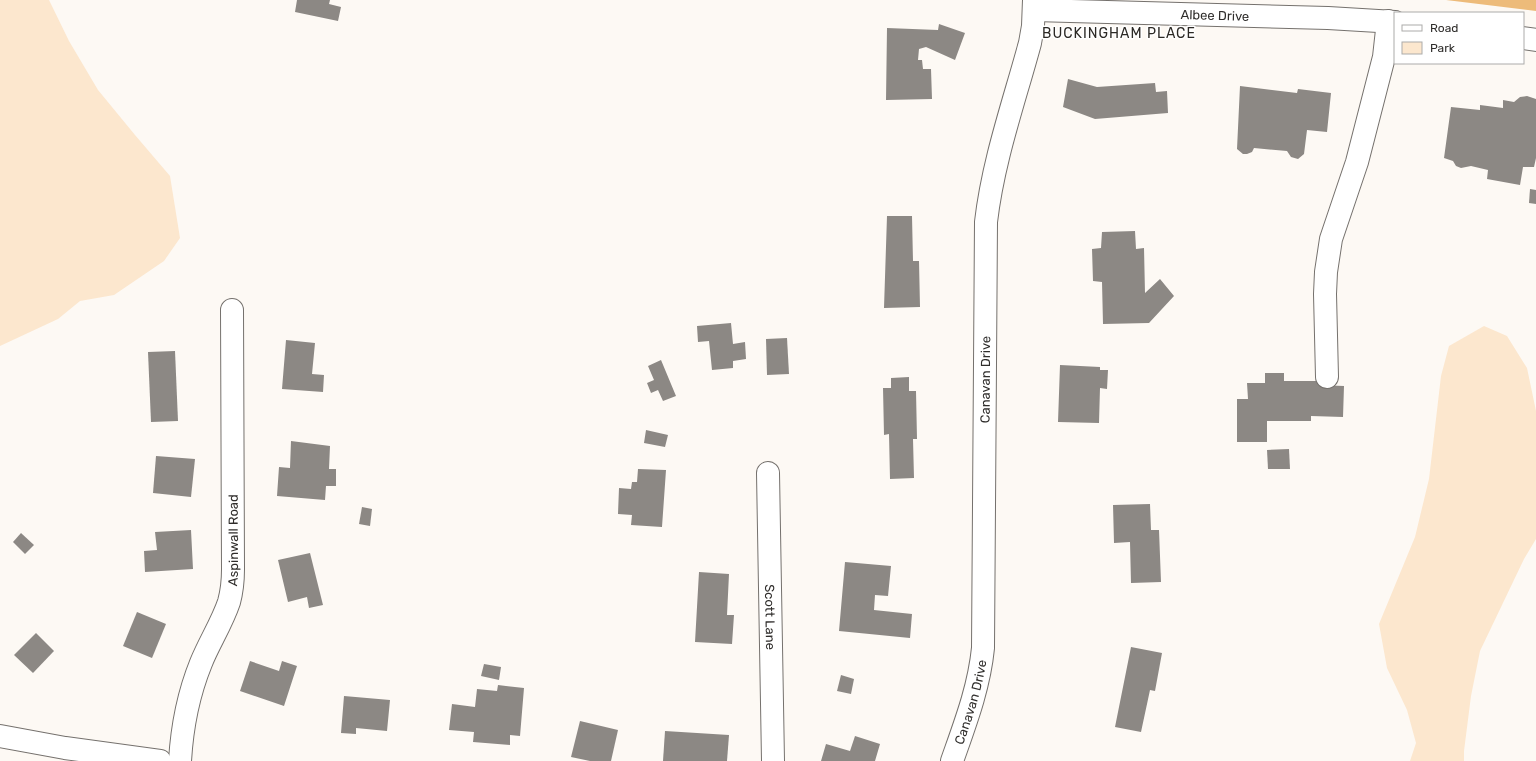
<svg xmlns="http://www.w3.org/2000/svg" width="1536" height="761" font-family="Rubik,sans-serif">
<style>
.green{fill:#fce7ce}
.forest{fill:#edbb7a}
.building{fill:#8c8884}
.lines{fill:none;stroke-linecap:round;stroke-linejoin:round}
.minor-casing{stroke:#75716d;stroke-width:24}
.major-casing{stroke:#75716d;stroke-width:24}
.minor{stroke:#fff;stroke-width:22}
.major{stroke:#fff;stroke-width:22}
.labels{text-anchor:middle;stroke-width:3;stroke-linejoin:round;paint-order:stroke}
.street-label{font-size:13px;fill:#2f2d2b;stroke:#fff}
.neighbourhood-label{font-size:14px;letter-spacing:1px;fill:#2c2925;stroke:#fff}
</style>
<rect width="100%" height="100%" fill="#fdf9f4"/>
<g class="green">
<polygon points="0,0 49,0 69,41 98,90 135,135 170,176 180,238 164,261 114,295 80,301 58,319 0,346"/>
<polygon points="1484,326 1507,336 1527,368 1536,411 1536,539 1524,559 1480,651 1471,696 1464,751 1464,761 1410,761 1416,743 1407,710 1387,668 1379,624 1415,537 1429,479 1441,376 1449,346"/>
</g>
<polygon class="forest" points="1446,0 1536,0 1536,11"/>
<g class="building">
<polygon points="297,0 330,0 329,4 341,7 338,21 295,12"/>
<polygon points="939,24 965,33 955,60 926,47 919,49 918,60 922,60 923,69 931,69 932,99 886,100 887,28 938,30"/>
<polygon points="1068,79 1097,87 1155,83 1156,92 1167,91 1168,113 1095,119 1063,107"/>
<polygon points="1240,86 1297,93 1298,89 1331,93 1327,132 1307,130 1304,154 1298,159 1291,157 1287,151 1254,148 1252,152 1247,154 1243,154 1237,149"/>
<polygon points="1527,96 1536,99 1536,158 1534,167 1523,167 1520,185 1487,179 1488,170 1471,166 1461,168 1456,166 1453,161 1444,158 1451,107 1480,110 1480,105 1503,108 1503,100 1514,102 1520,97"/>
<polygon points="1530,189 1536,190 1536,204 1529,203"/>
<polygon points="887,216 912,216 913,261 919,261 920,307 884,308"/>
<polygon points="1135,231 1136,249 1144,248 1145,293 1160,279 1174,296 1149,323 1103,324 1102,282 1093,281 1092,249 1101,248 1102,232"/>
<polygon points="731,323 733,344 745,342 746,359 733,361 733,368 712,370 709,341 698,342 697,326"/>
<polygon points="787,338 789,374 767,375 766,339"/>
<polygon points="286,340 315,343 312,374 324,375 323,392 282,389"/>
<polygon points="175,351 178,421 151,422 148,352"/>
<polygon points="661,360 676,396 663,401 658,390 651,393 647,383 654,380 648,366"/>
<polygon points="1060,365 1100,367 1100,370 1108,370 1107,389 1100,388 1099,423 1058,422"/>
<polygon points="1265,373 1284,373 1284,381 1318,381 1318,385 1344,386 1343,417 1311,416 1311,421 1267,421 1267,442 1237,442 1237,399 1248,399 1247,383 1265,383"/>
<polygon points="909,377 909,391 916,391 917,439 913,439 914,478 890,479 889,434 884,435 883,388 891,388 891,378"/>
<polygon points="646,430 668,435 665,447 644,443"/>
<polygon points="291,441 330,446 329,469 336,469 336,486 326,486 325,500 277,496 279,467 290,468"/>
<polygon points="1289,449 1290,469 1268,469 1267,450"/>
<polygon points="156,456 195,459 191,497 153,493"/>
<polygon points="638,469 666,470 662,527 631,525 632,515 618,514 619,488 631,489 632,482 637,482"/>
<polygon points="1150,504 1151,530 1159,530 1161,582 1131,583 1130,542 1114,543 1113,505"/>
<polygon points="362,507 372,509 370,526 359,524"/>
<polygon points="191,530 193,569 145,572 144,551 157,550 155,532"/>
<polygon points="21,533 34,545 25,554 13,542"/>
<polygon points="310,553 323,605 309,608 307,597 288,602 278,560"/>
<polygon points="845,562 891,566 888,596 875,595 874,610 912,614 910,638 839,631"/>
<polygon points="699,572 729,574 727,615 734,615 732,644 695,642"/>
<polygon points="137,612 166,624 152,658 123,646"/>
<polygon points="36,633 54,651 33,673 14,655"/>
<polygon points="1131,647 1162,653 1155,691 1150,690 1141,732 1115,727"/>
<polygon points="250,661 279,671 282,661 297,666 284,706 240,691"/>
<polygon points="484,664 501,667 499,680 481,676"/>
<polygon points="841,675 854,679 851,694 837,691"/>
<polygon points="498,685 524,688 520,736 510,735 510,745 473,742 474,732 449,730 452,704 475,707 477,689 497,691"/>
<polygon points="344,696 390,700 387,731 356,728 356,734 341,733"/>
<polygon points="580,721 618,730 611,761 590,761 571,757"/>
<polygon points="665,731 729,735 727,761 663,761"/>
<polygon points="855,736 880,744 875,761 821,761 826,744 850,751"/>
</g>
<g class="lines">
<g class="minor-casing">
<g id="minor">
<path id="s1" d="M 1034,10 L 1328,18 L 1395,22"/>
<polyline points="1523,38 1536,40"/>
<polyline points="1327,377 1325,294 1326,272 1331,239 1357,162 1384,57 1388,21"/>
<path id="s2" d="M 768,473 L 773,761"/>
<path id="s3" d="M 180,761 C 182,727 188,695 201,663 C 209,643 222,623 229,602 C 232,591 233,580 233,569 L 232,310"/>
<path id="s4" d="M 952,761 C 965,724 979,688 983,648 L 986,222 C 993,161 1014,102 1030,43 L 1033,26 L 1034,0"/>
</g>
</g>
<g class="major-casing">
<polyline id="major" points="0,736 65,748 160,761"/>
</g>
<use href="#minor" class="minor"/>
<use href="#major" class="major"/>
</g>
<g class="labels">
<g class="street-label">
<text dy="5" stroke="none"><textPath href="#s1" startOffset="181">Albee Drive</textPath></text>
<text dy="5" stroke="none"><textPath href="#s4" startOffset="386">Canavan Drive</textPath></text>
<text dy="5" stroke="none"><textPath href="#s3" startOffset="230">Aspinwall Road</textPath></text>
<text dy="5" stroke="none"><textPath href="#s2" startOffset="144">Scott Lane</textPath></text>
<text dy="5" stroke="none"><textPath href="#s4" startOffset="62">Canavan Drive</textPath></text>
</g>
<g class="neighbourhood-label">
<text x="1119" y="38">BUCKINGHAM PLACE</text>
</g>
</g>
<rect x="1394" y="12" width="130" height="52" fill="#ffffff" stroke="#acabaa"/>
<rect x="1402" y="25" width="20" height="6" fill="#ffffff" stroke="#acabaa"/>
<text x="1430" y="32" font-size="12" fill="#2f2d2b">Road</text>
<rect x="1402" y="42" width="20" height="12" fill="#fce7ce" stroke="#acabaa"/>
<text x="1430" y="52" font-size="12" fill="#2f2d2b">Park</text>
</svg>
